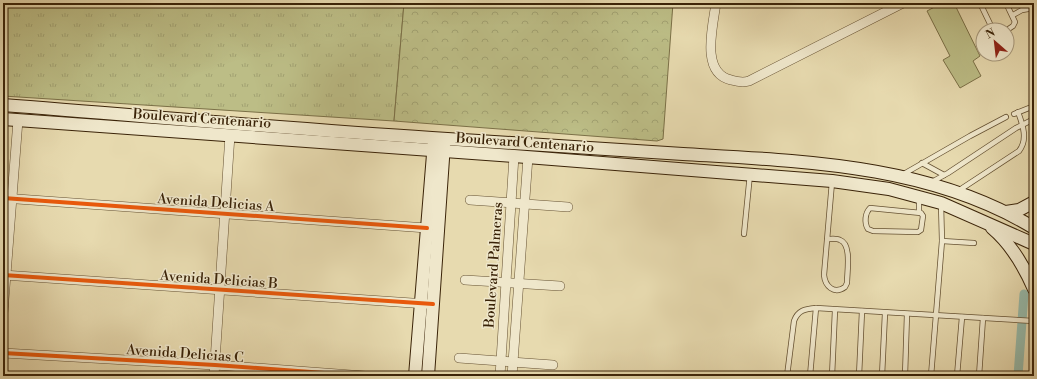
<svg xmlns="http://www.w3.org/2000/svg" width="1037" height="379" font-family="'Libre Bodoni',serif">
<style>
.grass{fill:url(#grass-tufts);stroke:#7b7047}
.park{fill:url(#park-crowns);stroke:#7b7047}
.pitch{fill:#bcbd86;stroke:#7b7047}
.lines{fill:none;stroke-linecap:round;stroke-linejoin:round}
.canal{stroke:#97bbab;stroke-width:9}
.lane-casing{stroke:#655132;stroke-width:6}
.street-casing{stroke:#655132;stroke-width:10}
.secondary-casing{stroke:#3a2308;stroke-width:14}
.lane{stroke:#efe7cb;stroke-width:4.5}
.street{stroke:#efe7cb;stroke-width:9}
.secondary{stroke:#efe7cb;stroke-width:12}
.cycleway-casing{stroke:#efe7cb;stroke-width:6}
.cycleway{stroke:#e8590c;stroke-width:4}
.labels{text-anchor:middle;stroke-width:3;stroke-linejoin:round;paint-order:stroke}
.street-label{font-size:14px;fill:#3a2308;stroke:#efe7cb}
</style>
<defs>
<pattern id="grass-tufts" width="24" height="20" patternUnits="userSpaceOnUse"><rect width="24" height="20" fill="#bcbd86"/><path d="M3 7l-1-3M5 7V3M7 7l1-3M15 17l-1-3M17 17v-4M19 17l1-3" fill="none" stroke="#a2a272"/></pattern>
<pattern id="park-crowns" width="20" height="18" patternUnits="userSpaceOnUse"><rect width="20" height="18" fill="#bcbd86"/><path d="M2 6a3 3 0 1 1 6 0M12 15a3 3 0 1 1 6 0" fill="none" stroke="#a2a272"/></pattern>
</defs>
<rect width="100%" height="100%" fill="#e7daaf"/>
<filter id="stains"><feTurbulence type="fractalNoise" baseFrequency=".005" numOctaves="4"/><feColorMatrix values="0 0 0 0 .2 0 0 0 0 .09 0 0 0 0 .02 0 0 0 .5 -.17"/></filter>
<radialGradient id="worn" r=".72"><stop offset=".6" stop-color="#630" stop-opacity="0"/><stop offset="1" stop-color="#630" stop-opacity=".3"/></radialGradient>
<polygon class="grass" points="3,3 404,3 394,121 3,96"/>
<polygon class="park" points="404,3 673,3 663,139 657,141 394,121"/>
<polygon class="pitch" points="942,3 954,3 980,56 973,61 981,76 960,88 943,60 950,56 927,11"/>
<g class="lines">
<polyline class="canal" points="1018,376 1024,294"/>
<g class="lane-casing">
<g id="lane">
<polyline points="980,3 993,30"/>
<polyline points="1006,3 1015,22 1013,26 1007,30"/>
<polyline points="1013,15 1022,10 1034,8"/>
<polyline points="1014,114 1034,106"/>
<polyline points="922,163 944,175"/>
<polyline points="902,175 970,136 1006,117"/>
<polyline points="930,183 948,173 1016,128 1034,119"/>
<path d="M 958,191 L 1019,151 C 1028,140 1023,125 1018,112"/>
<polyline points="919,198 919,212"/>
<path d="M 870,208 L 921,213 L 923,216 L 921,230 L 918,232 L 873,231 L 868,229 C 864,223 865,213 870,208 Z"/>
<polyline points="744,234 750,174"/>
<path d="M 827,239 C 831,239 837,238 840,240 C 852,244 847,272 847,283 L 845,287 C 834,295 825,286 824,275 L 832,182"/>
<polyline points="942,241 974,243"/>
<path d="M 787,376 L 794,321 C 798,310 805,309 816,308 L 1034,321"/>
<polyline points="810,376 816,308"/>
<polyline points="832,376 835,310"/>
<polyline points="859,376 862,311"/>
<polyline points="882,376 885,313"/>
<polyline points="905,376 907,314"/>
<polyline points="931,376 942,241 941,204"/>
<polyline points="957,376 962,317"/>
<polyline points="979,376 983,318"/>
</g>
</g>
<g class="street-casing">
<g id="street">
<path d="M 716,3 C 713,26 700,73 731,80 C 738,82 743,83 749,81 L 903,3"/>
<polyline points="3,198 427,228"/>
<polyline points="470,200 568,207"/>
<polyline points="3,275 427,304"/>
<polyline points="465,280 560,286"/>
<polyline points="3,313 18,120"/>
<polyline points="3,353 215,365 365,376"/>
<polyline points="459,358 553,365"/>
<polyline points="214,376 230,135"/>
<polyline points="500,376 514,156"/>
<polyline points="512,376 528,157"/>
</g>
</g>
<g class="secondary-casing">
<g id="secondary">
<path d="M 3,105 C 146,116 289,129 432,138 C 516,144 600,149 683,154 C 802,161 929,164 1034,228"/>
<polyline points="3,119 514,156 832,181 889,189 941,203 1034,244"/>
<polyline points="1006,212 1019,210 1034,202"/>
<path d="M 992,228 C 1011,244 1024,266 1034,289"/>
<polyline points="415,376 434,142"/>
<polyline points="428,376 444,144"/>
</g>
</g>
<use href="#lane" class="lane"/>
<use href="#street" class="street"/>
<use href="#secondary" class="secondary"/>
<g class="cycleway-casing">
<g id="cycleway">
<polyline points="3,198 427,228"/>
<polyline points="3,275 433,304"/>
<polyline points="3,353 215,365 365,376"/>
</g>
</g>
<use href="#cycleway" class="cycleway"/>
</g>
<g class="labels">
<g class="street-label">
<text transform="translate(202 118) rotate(4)" y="5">Boulevard Centenario</text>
<text transform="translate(525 142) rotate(4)" y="5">Boulevard Centenario</text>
<text transform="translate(216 202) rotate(4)" y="5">Avenida Delicias A</text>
<text transform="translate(493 265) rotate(-86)" y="5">Boulevard Palmeras</text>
<text transform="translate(219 279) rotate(4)" y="5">Avenida Delicias B</text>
<text transform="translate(185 353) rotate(4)" y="5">Avenida Delicias C</text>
</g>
</g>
<rect width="1037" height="379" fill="none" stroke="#e7daaf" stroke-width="16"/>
<rect x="4" y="4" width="1029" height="371" fill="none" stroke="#3a2308" stroke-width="2"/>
<rect x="8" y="8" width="1021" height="363" fill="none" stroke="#3a2308"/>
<g transform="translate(995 42) rotate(332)"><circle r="19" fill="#efe7cb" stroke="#a7997d"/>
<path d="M0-3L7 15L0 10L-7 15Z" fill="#8f2418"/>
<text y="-6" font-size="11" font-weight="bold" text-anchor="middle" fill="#3a2308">N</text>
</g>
<rect width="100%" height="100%" filter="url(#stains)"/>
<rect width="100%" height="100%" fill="url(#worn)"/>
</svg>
